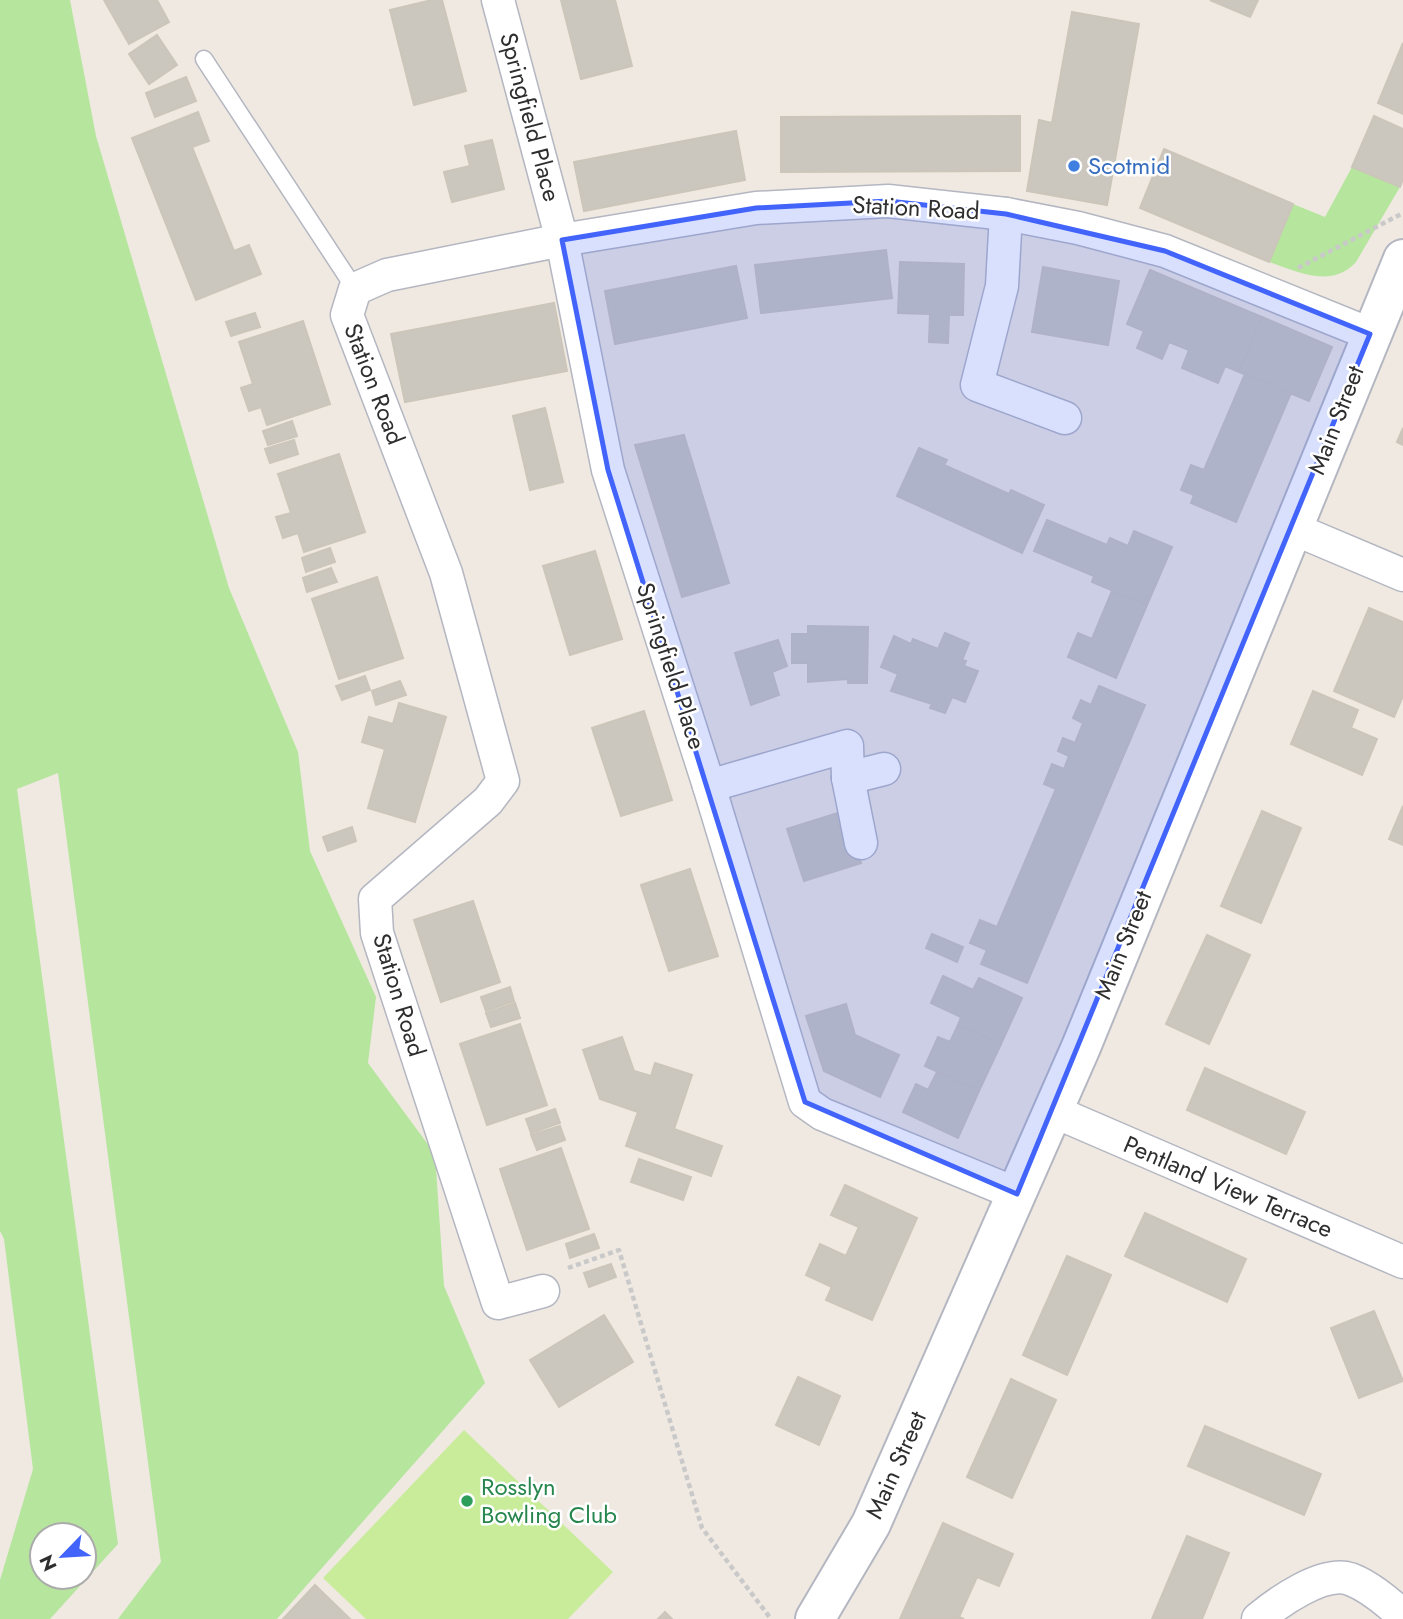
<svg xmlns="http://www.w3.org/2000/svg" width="1403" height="1619" font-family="Jost,sans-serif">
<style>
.green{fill:#b6e59e;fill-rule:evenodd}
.pitch{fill:#c9ec9a}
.building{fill:#cbc7bf;stroke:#cbc5ba;stroke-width:2}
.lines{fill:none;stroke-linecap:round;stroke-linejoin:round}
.lane-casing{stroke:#b4b7c1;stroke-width:19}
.street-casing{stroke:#b4b7c1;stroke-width:35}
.secondary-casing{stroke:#b4b7c1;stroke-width:42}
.path{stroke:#c9c9c9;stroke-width:4.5;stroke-dasharray:5 3.5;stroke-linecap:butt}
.lane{stroke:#fff;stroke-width:16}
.street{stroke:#fff;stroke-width:32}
.secondary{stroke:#fff;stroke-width:38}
.marked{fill:#4264fb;fill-opacity:0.2;stroke:#4264fb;stroke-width:5;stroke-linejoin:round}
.shop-dot{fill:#3f7fe0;stroke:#fff;stroke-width:2.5}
.leisure-dot{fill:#2e9e5b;stroke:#fff;stroke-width:2.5}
.labels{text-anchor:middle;stroke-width:5;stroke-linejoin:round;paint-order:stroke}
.street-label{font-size:24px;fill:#2e2e2e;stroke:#fff}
.shop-label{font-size:24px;fill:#366cbe;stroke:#fff;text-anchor:start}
.leisure-label{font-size:24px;fill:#27864d;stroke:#fff;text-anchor:start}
</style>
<rect width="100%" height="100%" fill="#efe9e1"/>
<g class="green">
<path d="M 0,0 L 70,0 L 96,136 L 229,588 L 298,752 L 310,851 L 376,997 L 368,1063 L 435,1154 L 444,1286 L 485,1383 L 277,1619 L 118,1619 L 161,1562 L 58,773 L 17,789 L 118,1544 L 50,1619 L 0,1619 L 0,1580 L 33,1469 L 4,1239 L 0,1231 ZM 42,1535 L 84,1535 L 84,1577 L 42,1577 Z"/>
<path d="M 1352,167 L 1400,187 L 1356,262 C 1332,289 1297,272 1269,262 L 1293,204 L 1325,217 Z"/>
</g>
<polygon class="pitch" points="464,1430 613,1572 568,1619 366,1619 323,1578"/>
<g class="building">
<polygon points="104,0 157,0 169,22 129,44"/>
<polygon points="432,0 442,0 466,91 414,105 390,10"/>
<polygon points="561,0 615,0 632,66 581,79"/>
<polygon points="1210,0 1258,0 1250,17"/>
<polygon points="1072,12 1139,24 1107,205 1027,191 1039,120 1052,123"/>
<polygon points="157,35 177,65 149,84 129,54"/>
<polygon points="1403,43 1403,114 1378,103"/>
<polygon points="186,77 196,101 155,117 146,93"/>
<polygon points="198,112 209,141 192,147 234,251 249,245 261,274 196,300 132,138"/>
<polygon points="1020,116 1020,171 781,172 781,117"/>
<polygon points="1374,116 1403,129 1403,179 1400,187 1352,167"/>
<polygon points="736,131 745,180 584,211 574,162"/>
<polygon points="492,140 504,189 452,202 444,172 470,166 465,146"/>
<polygon points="1164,149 1293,204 1269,262 1140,208"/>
<polygon points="886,250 892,298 761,313 755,265"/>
<polygon points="900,262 964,264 963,315 949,315 948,343 929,342 930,314 898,313"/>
<polygon points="736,266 747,318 615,344 605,291"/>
<polygon points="1043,267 1119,281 1108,345 1032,332"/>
<polygon points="1150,270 1262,317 1239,372 1225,366 1218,383 1182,368 1189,350 1169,342 1162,359 1137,348 1144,331 1127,324"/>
<polygon points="554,303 567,371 405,402 391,334"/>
<polygon points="255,313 260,327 231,336 226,322"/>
<polygon points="1262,317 1332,347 1309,401 1239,372"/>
<polygon points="303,321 330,404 267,425 261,407 249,411 241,388 253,384 239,342"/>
<polygon points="1245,374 1291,393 1236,522 1191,503 1194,495 1181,490 1191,465 1204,470"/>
<polygon points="545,408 563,482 530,490 513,416"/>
<polygon points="292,421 297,436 268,445 263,431"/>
<polygon points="1403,428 1403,445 1397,442"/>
<polygon points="684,435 729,583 682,597 635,445"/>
<polygon points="294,440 298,454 270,463 265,449"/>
<polygon points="919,448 947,460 944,465 1009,494 1011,490 1044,505 1022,553 897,496"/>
<polygon points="339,454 365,532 304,552 298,533 283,538 276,517 291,513 278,474"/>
<polygon points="1047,520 1107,545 1110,538 1128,546 1134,531 1172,547 1147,605 1092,582 1094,576 1034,551"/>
<polygon points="330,548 335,562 306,572 302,558"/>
<polygon points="595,551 622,639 570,655 543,566"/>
<polygon points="331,568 337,582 307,592 303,578"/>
<polygon points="377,577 403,658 339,679 312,599"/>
<polygon points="1112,591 1147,605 1116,678 1068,657 1078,633 1092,639"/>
<polygon points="1369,608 1403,622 1403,696 1394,717 1334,691"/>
<polygon points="808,626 868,627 867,683 848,683 848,679 808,682 808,663 792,663 792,634 808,634"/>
<polygon points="945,633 969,643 962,660 966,661 964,666 978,671 965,702 952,697 945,713 930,708 932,704 891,691 898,674 881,667 894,636 911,644 913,639 938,649"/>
<polygon points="778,640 787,666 772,672 779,695 751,705 735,653"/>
<polygon points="365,676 370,690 342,700 336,686"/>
<polygon points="400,681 406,695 376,705 372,691"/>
<polygon points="1099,686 1145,705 1027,983 981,964 987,950 970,943 980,920 997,927 1056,789 1044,784 1052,764 1064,769 1069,756 1058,751 1063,738 1075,743 1083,723 1073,718 1081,700 1091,705"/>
<polygon points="1313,691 1358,710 1351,728 1377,739 1362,775 1291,744"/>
<polygon points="399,703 446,717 415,822 368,808 385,749 362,742 369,717 393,724"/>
<polygon points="644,711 672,800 621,816 592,728"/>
<polygon points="1403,806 1403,845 1389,839"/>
<polygon points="844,811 861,863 804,881 787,829"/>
<polygon points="1262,811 1301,828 1261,923 1221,906"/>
<polygon points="352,827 356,841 328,851 323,837"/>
<polygon points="690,869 718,956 669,971 641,885"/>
<polygon points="473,901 500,982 441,1002 414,920"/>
<polygon points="932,934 963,947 957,962 926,948"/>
<polygon points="1207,935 1250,955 1209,1044 1166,1024"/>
<polygon points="943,976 973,990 979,978 1022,998 1001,1044 958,1025 961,1017 931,1003"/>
<polygon points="510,987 514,1001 486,1011 481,997"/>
<polygon points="515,1003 520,1018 491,1027 486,1013"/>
<polygon points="846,1004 855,1035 899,1055 880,1097 824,1071 806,1016"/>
<polygon points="520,1024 547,1105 487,1125 460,1044"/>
<polygon points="958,1025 1001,1044 979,1091 925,1066 938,1037 950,1042"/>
<polygon points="622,1037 634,1071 651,1076 655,1063 692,1075 674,1129 722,1146 711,1176 626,1146 638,1112 600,1099 583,1050"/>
<polygon points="1205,1068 1305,1112 1286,1154 1187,1110"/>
<polygon points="937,1072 979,1091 958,1138 903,1112 916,1084 928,1090"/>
<polygon points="555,1109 560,1123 531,1133 526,1119"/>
<polygon points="560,1126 565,1140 537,1150 531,1135"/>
<polygon points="561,1148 589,1229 527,1250 500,1169"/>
<polygon points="639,1159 691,1177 683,1200 631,1182"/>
<polygon points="845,1185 917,1218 872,1320 826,1300 832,1287 806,1275 820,1244 846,1256 859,1227 831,1215"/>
<polygon points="1145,1213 1246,1259 1227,1302 1125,1256"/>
<polygon points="594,1234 599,1248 570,1258 566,1244"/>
<polygon points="1067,1256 1111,1275 1067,1375 1023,1355"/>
<polygon points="611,1264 616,1277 589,1287 584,1273"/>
<polygon points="1374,1311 1403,1381 1359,1398 1331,1328"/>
<polygon points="604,1315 633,1362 559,1407 530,1360"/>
<polygon points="798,1377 840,1396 819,1445 776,1425"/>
<polygon points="1011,1379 1056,1400 1012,1498 967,1477"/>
<polygon points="1205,1426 1321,1474 1304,1515 1188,1466"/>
<polygon points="943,1523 1013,1554 999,1586 977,1577 959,1617 964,1619 900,1619"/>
<polygon points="1187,1536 1229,1553 1202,1619 1152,1619"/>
<polygon points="315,1585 350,1619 283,1619"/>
<polygon points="665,1612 672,1619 658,1619"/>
</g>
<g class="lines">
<g class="lane-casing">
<polyline id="lane" points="204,59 355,289"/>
</g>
<g class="street-casing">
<g id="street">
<polyline points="498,0 562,240 608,470 709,786 805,1102 822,1114 1017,1194"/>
<polyline points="1006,214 1002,286 977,385 1065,418"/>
<polyline points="1294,529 1403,575"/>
<polyline points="848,778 884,769"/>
<polyline points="709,786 847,746 848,778 861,843"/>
<polyline points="1053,1111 1403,1262"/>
<polyline points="543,1291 498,1303 377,933 375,899 488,801 503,781 446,573 347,315 355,289 387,275 562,240 756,208 888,201 1006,214 1078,228 1165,251 1370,334"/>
<path d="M 1258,1619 C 1277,1603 1323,1570 1350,1579 C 1369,1586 1388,1602 1403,1616"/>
</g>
</g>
<g class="secondary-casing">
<polyline id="secondary" points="815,1619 871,1524 1081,1047 1403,259"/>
</g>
<g class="path">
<polyline points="1298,268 1403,213"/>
<polyline points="568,1268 619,1250 702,1528 771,1619"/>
</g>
<use href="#lane" class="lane"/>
<use href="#street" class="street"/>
<use href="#secondary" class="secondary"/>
</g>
<path class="marked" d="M 888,201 L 1006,214 L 1165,251 L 1370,334 L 1017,1194 L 805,1102 L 608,470 L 562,240 L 756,208 Z"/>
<circle class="shop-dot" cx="1074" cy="166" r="7"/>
<circle class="leisure-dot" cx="467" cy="1501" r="7"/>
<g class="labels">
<g class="street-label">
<text transform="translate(530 117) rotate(75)" y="8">Springfield Place</text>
<text transform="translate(916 208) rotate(3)" y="8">Station Road</text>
<text transform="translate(374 384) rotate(69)" y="8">Station Road</text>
<text transform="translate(1336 420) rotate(-69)" y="8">Main Street</text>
<text transform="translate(671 666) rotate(72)" y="8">Springfield Place</text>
<text transform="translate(1123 945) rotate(-68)" y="8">Main Street</text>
<text transform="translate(399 995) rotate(73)" y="8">Station Road</text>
<text transform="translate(1228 1187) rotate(23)" y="8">Pentland View Terrace</text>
<text transform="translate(896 1465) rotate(-66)" y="8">Main Street</text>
</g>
<g class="shop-label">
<text x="1088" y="174">Scotmid</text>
</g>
<g class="leisure-label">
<text x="481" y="1495">Rosslyn<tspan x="481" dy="28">Bowling Club</tspan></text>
</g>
</g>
<g transform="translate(63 1556) rotate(245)"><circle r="33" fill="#ffffff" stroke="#ababab" stroke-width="2"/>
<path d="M0-5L12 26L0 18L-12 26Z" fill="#4264fb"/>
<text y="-10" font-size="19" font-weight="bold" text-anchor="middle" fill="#2e2e2e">N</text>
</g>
</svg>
